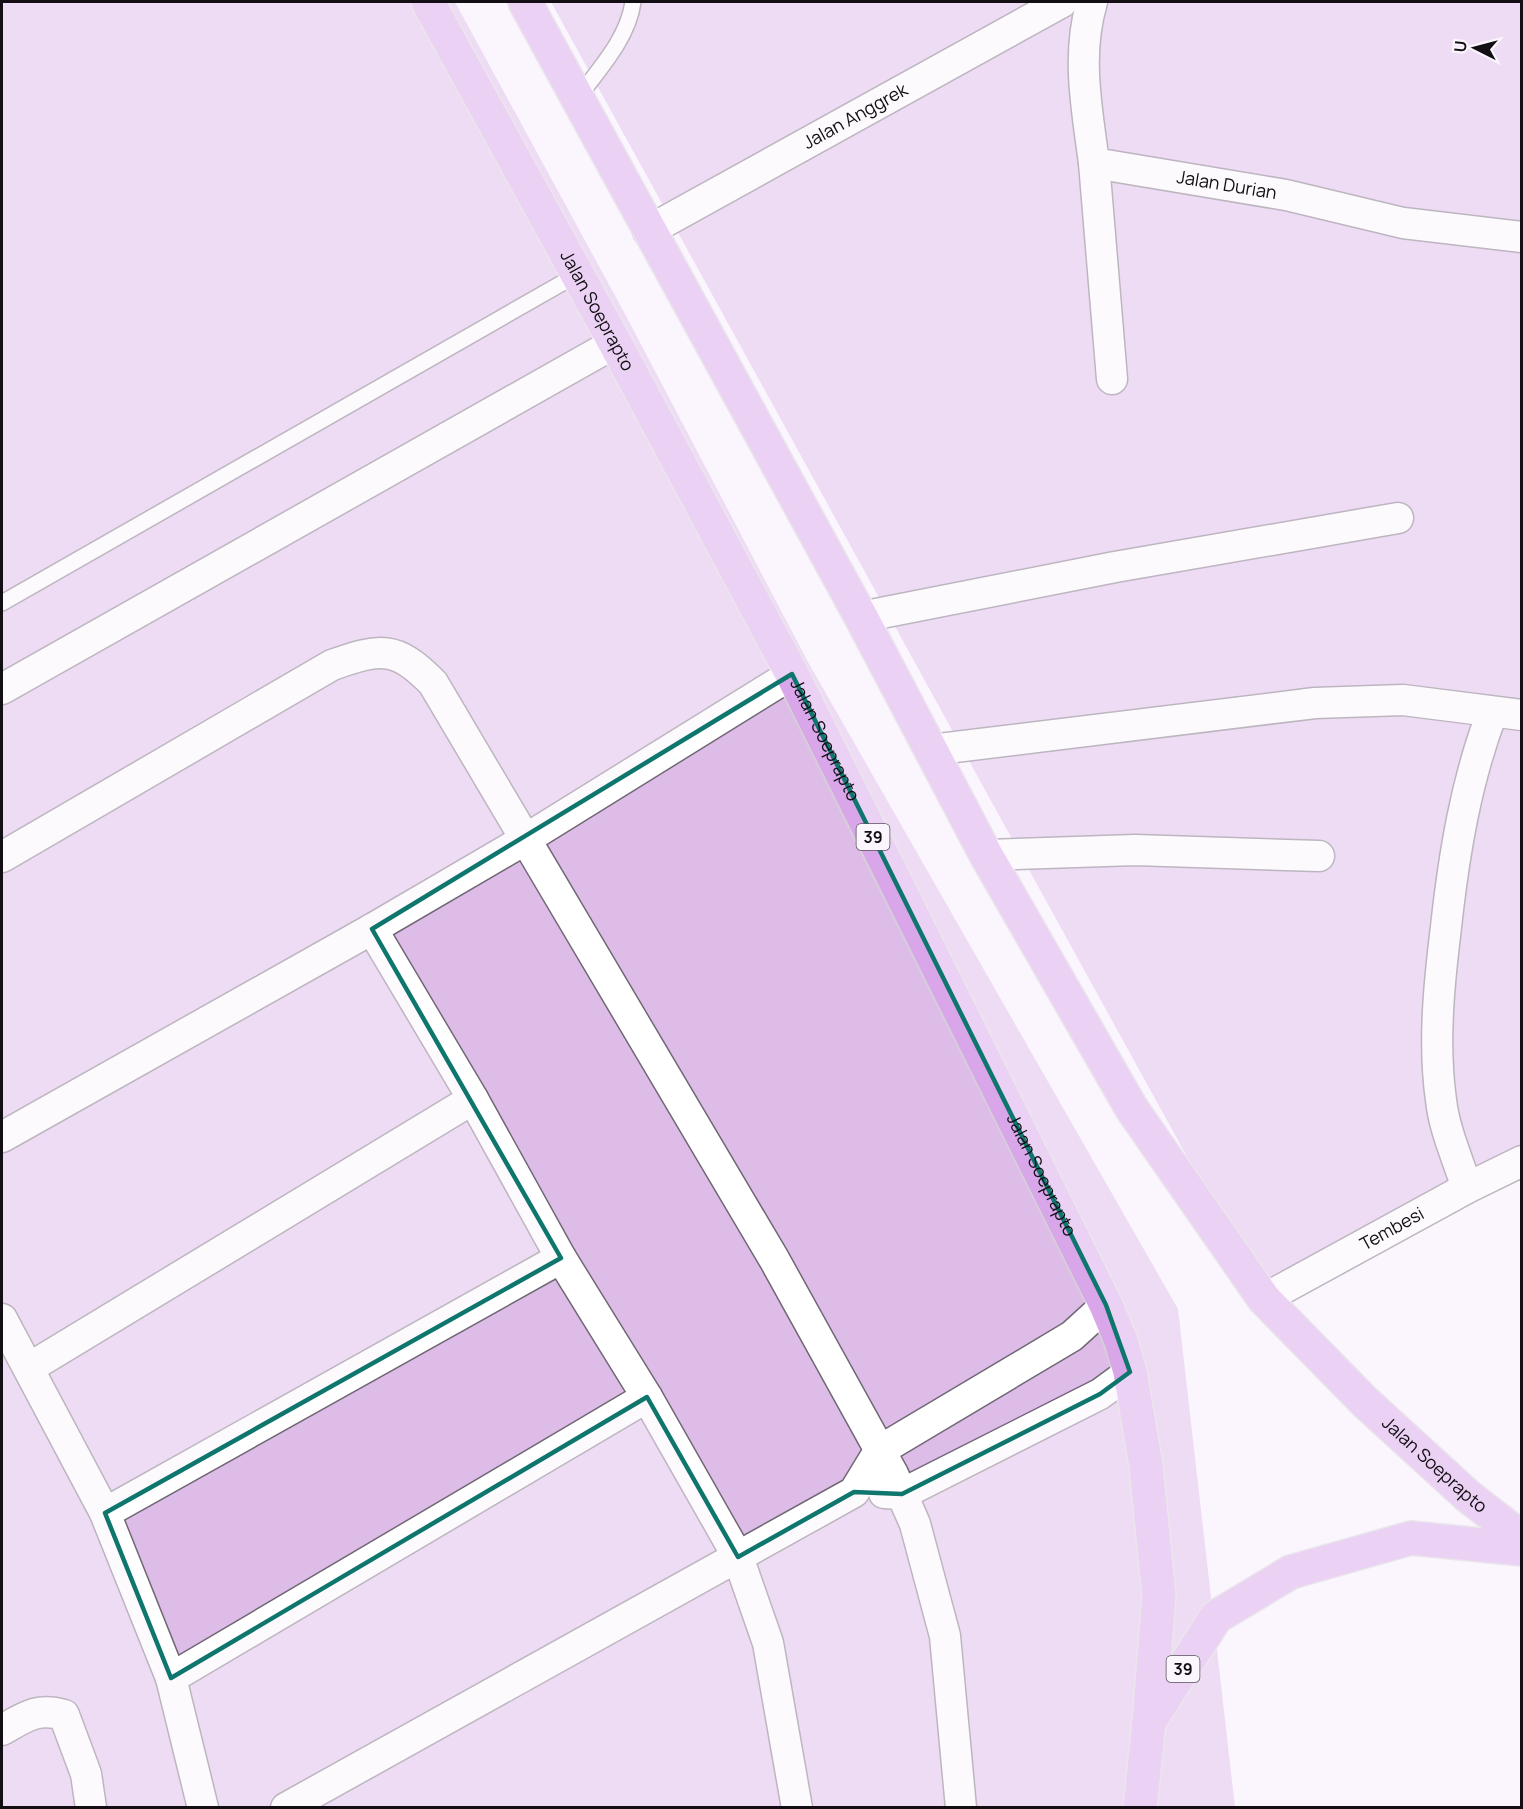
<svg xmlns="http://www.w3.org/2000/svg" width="1523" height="1809" font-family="Manrope,sans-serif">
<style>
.green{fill:#ddbde8}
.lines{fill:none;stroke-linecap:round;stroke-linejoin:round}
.lane-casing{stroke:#716875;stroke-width:18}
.street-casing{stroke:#716875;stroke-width:33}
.highway-casing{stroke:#d4d4d5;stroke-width:36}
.lane{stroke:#fff;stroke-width:15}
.street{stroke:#fff;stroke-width:30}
.highway{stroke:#d8a6e9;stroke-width:33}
.marked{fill:none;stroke:#0f766e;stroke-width:4.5;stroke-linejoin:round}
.labels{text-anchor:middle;stroke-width:6;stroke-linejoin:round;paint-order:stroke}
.shield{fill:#fbf5fe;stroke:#58535a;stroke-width:1.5}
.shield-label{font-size:16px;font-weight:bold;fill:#120e13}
.street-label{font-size:18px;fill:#120e13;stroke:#fbf5fe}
</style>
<rect width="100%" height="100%" fill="#fbf5fe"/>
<g class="green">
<polygon points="2,2 455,2 624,312 808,662 1178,1309 1235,1807 2,1808"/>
<polygon points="551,2 1521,2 1521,1147 1261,1291"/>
</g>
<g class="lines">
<g class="lane-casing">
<g id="lane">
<path d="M 577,99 C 598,70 628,39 633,2"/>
<polyline points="2,603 578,274"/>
</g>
</g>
<g class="street-casing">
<g id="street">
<path id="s1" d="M 1092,2 C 1076,55 1087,109 1094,163 L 1286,195 L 1403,223 L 1522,237"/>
<polyline points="1094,163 1112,379"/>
<path id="s2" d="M 648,231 L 1062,2"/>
<polyline points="861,617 1115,567 1398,518"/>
<polyline points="2,689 615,343"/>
<polyline points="931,750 1315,703 1403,700 1522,715"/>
<polyline points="986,855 1135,850 1319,856"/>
<path d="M 2,857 L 332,665 C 380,648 396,645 433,683 L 774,1259 L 893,1474 L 915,1524 L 945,1636 L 961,1808"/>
<polyline points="372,929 473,1099 561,1258 647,1397 738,1557 768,1643 797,1808"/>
<polyline points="2,1137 372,929 526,839 792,674"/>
<path d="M 1467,1188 C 1458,1160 1444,1129 1441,1100 C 1433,1043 1439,984 1446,927 C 1454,854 1466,781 1492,713"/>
<path id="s3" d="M 1264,1299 L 1467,1188 L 1522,1161"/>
<polyline points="2,1319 105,1513 171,1678 203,1808"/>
<polyline points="29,1368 473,1099"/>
<polyline points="884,1493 902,1494 1100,1394 1130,1372"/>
<polyline points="105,1513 561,1258"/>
<polyline points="171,1678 647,1397"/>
<path d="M 2,1730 C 25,1717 37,1707 64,1715 L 86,1774 L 91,1808"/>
<polyline points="286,1808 854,1492 879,1451 1072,1336 1106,1305"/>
</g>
</g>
<g class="highway-casing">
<g id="highway">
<path id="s4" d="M 428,2 L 615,343 L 792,674 L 1106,1305 L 1121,1341 L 1130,1372 L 1146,1466 L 1159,1596 L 1149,1722"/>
<path id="s5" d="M 525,2 L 861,617 L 986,855 L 1132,1109 L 1264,1299 L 1365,1402 L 1469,1497 L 1522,1538"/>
<polyline points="1140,1808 1149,1722 1216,1617 1291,1572 1411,1538 1522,1549"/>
</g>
</g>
<use href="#lane" class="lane"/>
<use href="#street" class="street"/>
<use href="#highway" class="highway"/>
</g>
<path d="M0 0H1523V1809H0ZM 792,674 L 1106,1305 L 1130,1372 L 1100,1394 L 902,1494 L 854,1492 L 738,1557 L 647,1397 L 171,1678 L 105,1513 L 561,1258 L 372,929 Z" fill="#fbf5fe" fill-opacity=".55" fill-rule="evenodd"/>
<path class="marked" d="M 792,674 L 1106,1305 L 1130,1372 L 1100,1394 L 902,1494 L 854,1492 L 738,1557 L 647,1397 L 171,1678 L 105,1513 L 561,1258 L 372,929 Z"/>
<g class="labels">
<g class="shield">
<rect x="856.5" y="824" width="33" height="26" rx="4.5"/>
<rect x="1166.5" y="1656" width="33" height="26" rx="4.5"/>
</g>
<g class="shield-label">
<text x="873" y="843">39</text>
<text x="1183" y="1675">39</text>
</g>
<g class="street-label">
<text dy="6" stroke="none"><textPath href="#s2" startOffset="237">Jalan Anggrek</textPath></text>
<text dy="6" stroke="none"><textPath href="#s1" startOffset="297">Jalan Durian</textPath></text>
<text dy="6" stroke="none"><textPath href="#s4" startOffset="352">Jalan Soeprapto</textPath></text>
<text dy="6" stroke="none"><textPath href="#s4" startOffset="838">Jalan Soeprapto</textPath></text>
<text dy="6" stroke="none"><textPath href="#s4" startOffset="1324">Jalan Soeprapto</textPath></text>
<text dy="6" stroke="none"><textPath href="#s3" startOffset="146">Tembesi</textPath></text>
<text dy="6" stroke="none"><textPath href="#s5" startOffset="1732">Jalan Soeprapto</textPath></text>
</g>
</g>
<rect width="1523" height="1809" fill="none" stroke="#120e13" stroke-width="6"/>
<g transform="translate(1475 48) rotate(276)" stroke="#fbf5fe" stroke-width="4.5" paint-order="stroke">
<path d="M0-4.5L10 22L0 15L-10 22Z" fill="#120e13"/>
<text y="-9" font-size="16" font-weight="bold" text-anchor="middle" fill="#120e13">U</text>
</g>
</svg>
